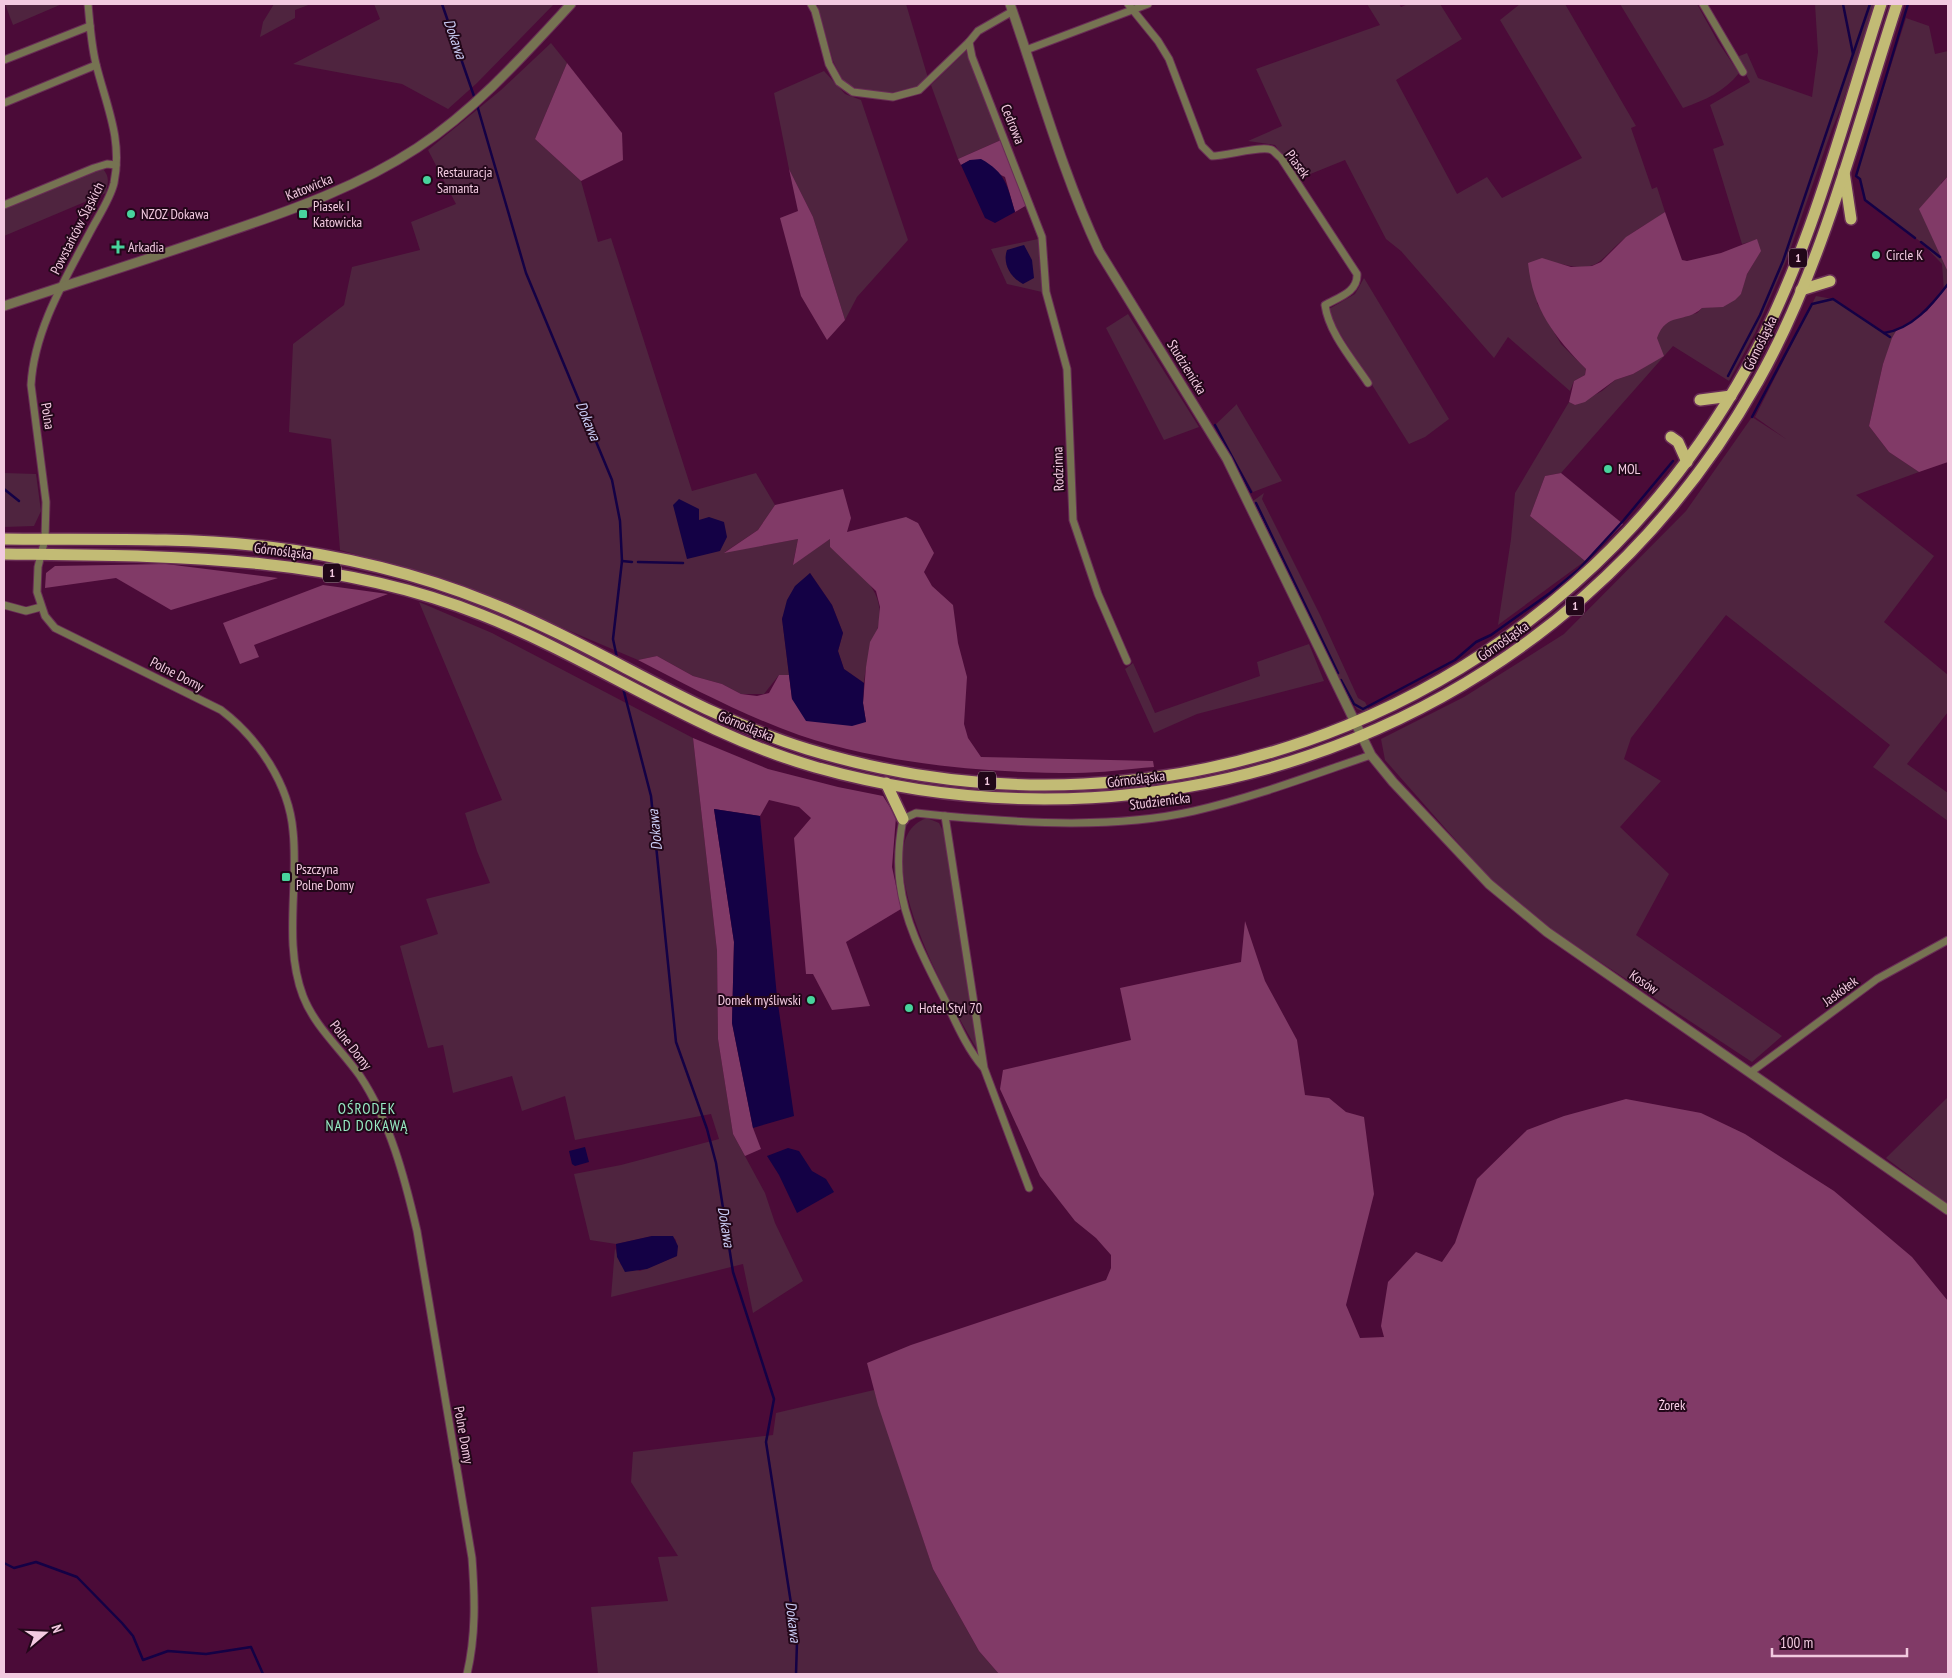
<svg xmlns="http://www.w3.org/2000/svg" width="1952" height="1678" font-family="'PT Sans Narrow',sans-serif">
<style>
.green{fill:#4f243f}
.forest{fill:#813a67}
.water{fill:#140145}
.lines{fill:none;stroke-linecap:round;stroke-linejoin:round}
.stream{stroke:#140145;stroke-width:2.5}
.minor-casing{stroke:#692d56;stroke-width:9}
.tertiary-casing{stroke:#692d56;stroke-width:11}
.primary-casing{stroke:#692d56;stroke-width:14}
.minor{stroke:#767352;stroke-width:7}
.tertiary{stroke:#767352;stroke-width:9}
.primary{stroke:#c2bb75;stroke-width:11}
.poi-dot{fill:#48d49d;stroke:#220719;stroke-width:2}
.labels{text-anchor:middle;stroke-width:4;stroke-linejoin:round;paint-order:stroke}
.shield{fill:#220719;stroke:#b490a4;stroke-width:1}
.shield-label{font-size:12px;font-weight:bold;fill:#f2cae0}
.street-label{font-size:14px;fill:#f2cae0;stroke:#220719}
.poi-label{font-size:14px;fill:#f2cae0;stroke:#220719;text-anchor:start}
.park-label{font-size:14px;fill:#fad0e8;stroke:#220719}
.water-label{font-size:15px;font-style:italic;fill:#cbcdf6;stroke:#220719}
.neighbourhood-label{font-size:15px;letter-spacing:1px;fill:#97ecc4;stroke:#220719}
</style>
<rect width="100%" height="100%" fill="#4b0b38"/>
<g class="green">
<polygon points="5,4 62,4 13,25"/>
<polygon points="274,4 311,4 295,10 295,18 260,37 263,22"/>
<polygon points="374,4 554,4 477,83 448,109 402,84 293,64 380,19"/>
<polygon points="817,4 906,4 928,78 916,88 894,93 857,89 843,81 833,61"/>
<path d="M 1367,4 L 1399,4 L 1401,7 L 1408,4 L 1440,4 L 1462,39 L 1396,80 L 1457,194 L 1487,177 L 1502,198 L 1582,158 L 1500,20 L 1520,4 L 1565,4 L 1636,126 L 1631,128 L 1652,189 L 1657,187 L 1665,212 C 1653,221 1640,227 1628,236 C 1598,258 1603,275 1557,263 L 1537,303 L 1561,344 L 1586,369 L 1585,375 L 1574,381 L 1570,391 L 1508,337 L 1494,358 L 1401,251 L 1386,239 L 1345,160 L 1298,179 L 1275,145 L 1248,141 L 1282,126 L 1256,69 L 1380,25 Z"/>
<path d="M 1620,4 L 1697,4 L 1718,42 L 1739,73 C 1724,92 1705,100 1683,108 Z"/>
<path d="M 1815,4 L 1875,4 L 1841,107 L 1832,129 L 1787,259 L 1755,333 L 1729,381 L 1673,346 L 1561,473 L 1545,476 L 1530,516 L 1585,561 L 1498,625 L 1511,539 L 1515,493 L 1569,402 L 1575,405 L 1602,391 L 1615,380 L 1633,374 L 1646,366 L 1661,326 L 1671,319 L 1697,313 L 1702,308 L 1712,307 L 1741,294 C 1743,288 1744,279 1747,274 C 1754,262 1761,254 1757,240 L 1742,244 L 1713,149 L 1724,145 L 1710,105 L 1750,82 L 1737,57 L 1747,53 L 1758,78 L 1812,97 L 1818,52 Z"/>
<polygon points="1906,18 1929,26 1935,54 1948,51 1948,176 1941,183 1943,258 1948,272 1948,285 1944,291 1942,264 1921,242 1865,200 1860,179 1856,176"/>
<path d="M 551,43 L 567,63 L 535,139 L 581,181 L 598,242 L 611,238 L 692,491 L 756,473 L 775,505 L 758,530 L 725,552 L 798,539 L 793,564 L 830,539 L 830,547 C 855,568 888,590 878,627 C 872,647 866,661 864,683 L 844,669 L 838,651 L 843,633 L 832,605 L 810,573 L 782,618 L 789,675 L 779,675 L 764,694 L 741,694 L 722,684 L 693,676 L 657,656 L 638,660 L 457,583 L 340,550 L 331,439 L 289,432 L 293,344 L 344,305 L 352,267 L 420,250 L 411,222 L 456,204 L 428,150 L 501,90 Z"/>
<polygon points="966,51 1001,140 958,159 931,85"/>
<polygon points="824,71 845,94 861,100 908,240 857,297 845,320 813,217 789,169 774,93"/>
<path d="M 94,169 L 103,169 C 110,177 108,183 106,193 L 4,236 L 4,207 Z"/>
<polygon points="1038,239 1042,292 1007,284 991,249"/>
<polygon points="1364,278 1449,419 1425,437 1409,444 1334,324 1329,309 1355,294"/>
<polygon points="1816,296 1833,299 1883,333 1896,331 1883,364 1869,426 1889,452 1919,472 1856,495 1934,556 1884,622 1948,675 1948,712 1907,764 1948,793 1948,821 1873,767 1890,745 1726,615 1631,738 1624,759 1661,781 1620,827 1669,874 1636,935 1782,1036 1752,1062 1512,904 1385,760 1381,739 1464,697 1564,634 1686,511 1752,417 1786,439 1755,417"/>
<polygon points="1128,314 1199,427 1164,440 1106,328"/>
<polygon points="1237,404 1237,405 1282,481 1253,492 1215,425"/>
<polygon points="4,473 36,474 41,511 34,526 4,527"/>
<polygon points="1264,493 1262,499 1321,617 1358,698 1365,702 1369,710 1365,712 1357,709 1345,692 1253,501"/>
<polygon points="419,602 492,633 693,738 717,951 718,1039 733,1134 765,1193 775,1223 803,1281 753,1313 743,1264 611,1297 615,1248 621,1265 640,1271 677,1256 676,1240 672,1236 652,1236 616,1244 590,1240 574,1174 621,1165 719,1139 711,1114 575,1140 565,1096 522,1111 512,1076 453,1093 443,1045 428,1048 400,946 438,934 426,899 490,883 477,851 465,813 502,800"/>
<polygon points="1309,644 1324,681 1197,714 1154,733 1125,669 1133,663 1155,713 1260,676 1257,662"/>
<path d="M 927,818 L 939,823 L 945,835 L 978,1051 C 956,1014 857,841 927,818 Z"/>
<polygon points="1948,1097 1948,1205 1886,1158"/>
<polygon points="874,1390 933,1569 979,1651 999,1674 598,1674 591,1607 668,1601 658,1557 678,1556 631,1482 633,1452 773,1435 776,1413"/>
</g>
<g class="forest">
<polygon points="567,63 622,133 623,160 581,181 535,139"/>
<polygon points="1001,140 1027,205 1015,212 1005,177 970,160 961,165 958,159"/>
<polygon points="789,169 813,217 845,320 827,340 801,296 780,218 798,211"/>
<polygon points="1948,176 1948,272 1919,209"/>
<path d="M 1665,212 L 1682,260 L 1687,261 L 1721,253 L 1757,239 L 1761,251 L 1747,274 L 1741,294 L 1735,300 L 1723,307 L 1702,308 C 1685,324 1667,311 1657,338 L 1664,356 L 1633,374 L 1615,380 L 1585,402 L 1575,405 L 1569,402 L 1574,381 L 1585,375 L 1586,369 C 1554,336 1533,310 1528,263 L 1542,258 L 1571,267 L 1592,266 L 1601,262 L 1626,237 Z"/>
<polygon points="1948,285 1948,462 1919,472 1889,452 1869,426 1883,364 1892,338 1896,331 1927,311"/>
<polygon points="1561,473 1623,524 1585,561 1530,516 1545,476"/>
<path d="M 843,489 L 851,518 L 847,532 L 906,517 L 918,523 L 934,553 L 924,572 L 932,586 L 953,605 L 958,643 L 967,677 L 964,724 L 968,738 L 981,757 L 1153,761 L 1154,767 C 1128,769 1101,773 1075,773 C 985,773 884,764 799,735 C 743,715 690,687 638,660 L 657,656 L 693,676 L 722,684 L 741,694 L 757,696 L 769,693 L 779,675 L 789,675 L 792,699 L 866,722 L 863,703 L 866,667 L 870,642 L 878,628 L 880,607 L 876,591 L 830,547 L 830,539 L 793,565 L 798,539 L 724,553 L 758,530 L 775,505 Z"/>
<polygon points="166,564 278,578 171,610 116,578 45,588 46,573 55,566"/>
<polygon points="323,585 388,594 254,645 259,657 240,664 223,623"/>
<polygon points="693,738 768,769 838,787 883,796 896,817 892,867 901,909 846,942 870,1006 832,1010 813,974 806,974 794,838 811,818 799,807 769,800 760,816 714,809 734,942 732,1023 753,1128 761,1149 745,1156 733,1134 718,1039 717,951"/>
<polygon points="1245,921 1265,981 1297,1040 1305,1095 1329,1098 1346,1112 1364,1117 1374,1194 1346,1305 1360,1338 1384,1337 1381,1326 1388,1282 1416,1252 1442,1262 1455,1243 1477,1179 1527,1130 1564,1116 1626,1099 1701,1113 1745,1134 1834,1191 1912,1257 1948,1301 1948,1674 999,1674 979,1651 933,1569 878,1405 867,1363 911,1345 1106,1280 1111,1268 1111,1255 1096,1238 1075,1221 1040,1176 1000,1089 1003,1070 1131,1040 1120,988 1241,962"/>
</g>
<g class="water">
<path d="M 981,159 C 1006,173 1007,185 1015,212 L 995,223 L 985,218 L 961,165 L 970,160 Z"/>
<path d="M 1024,245 L 1032,260 L 1034,278 L 1023,284 C 1011,278 1002,264 1007,250 Z"/>
<polygon points="679,499 699,509 699,520 709,517 724,522 727,537 720,551 687,559 673,505"/>
<polygon points="810,573 832,605 843,633 838,651 844,669 864,683 863,703 866,722 852,726 806,721 792,699 782,619 787,600 795,586"/>
<polygon points="714,809 760,816 777,997 794,1116 753,1128 732,1023 734,942"/>
<polygon points="585,1147 589,1162 575,1166 572,1164 569,1151"/>
<polygon points="788,1148 799,1151 812,1171 826,1179 834,1192 797,1213 779,1175 767,1156"/>
<polygon points="652,1236 673,1236 678,1246 677,1256 647,1269 625,1272 617,1257 616,1244"/>
</g>
<g class="lines">
<g class="stream">
<polyline points="442,4 475,99"/>
<polyline points="1843,4 1853,54"/>
<polyline points="1908,4 1856,176 1860,179 1865,200 1915,238"/>
<polyline points="477,105 526,273 612,480 620,521 622,561 613,639 617,658"/>
<polyline points="1921,242 1940,257"/>
<path d="M 1884,333 C 1912,329 1932,305 1948,284"/>
<polyline points="1728,376 1760,315 1783,261 1870,4"/>
<polyline points="1752,417 1812,304 1833,299 1890,337"/>
<polyline points="1215,425 1251,492"/>
<polyline points="4,489 19,501"/>
<polyline points="1256,503 1338,673"/>
<polyline points="622,561 632,562"/>
<polyline points="638,562 683,563"/>
<polyline points="1341,680 1354,704 1363,709 1455,660 1476,642 1491,635 1550,593 1578,570 1623,521 1673,461"/>
<polyline points="623,688 651,796 676,1042 707,1129 716,1163 733,1272 774,1399 766,1442 797,1642 796,1674"/>
<polyline points="4,1563 14,1568 36,1562 77,1577 122,1623 133,1636 143,1660 168,1651 206,1654 251,1647 263,1674"/>
</g>
<g class="minor-casing">
<g id="minor">
<path d="M 88,4 C 90,24 91,44 96,64 C 106,105 123,139 114,183 C 110,200 97,218 89,234 C 64,281 34,331 31,385 L 46,502 L 45,539 L 38,567 L 37,592 L 45,616 L 55,628 L 221,710 C 258,738 289,784 293,831 C 299,885 283,943 303,996 C 315,1027 341,1049 360,1076 C 390,1121 405,1179 417,1231 L 472,1558 C 475,1598 476,1635 467,1674"/>
<polyline points="811,4 815,11 829,64 839,82 853,92 893,97 919,90 969,42"/>
<path d="M 1128,4 L 1158,41 L 1169,59 L 1202,146 L 1212,156 C 1227,156 1262,145 1272,150 C 1275,152 1278,156 1281,158 L 1357,274 C 1358,292 1339,297 1325,305 C 1329,333 1352,359 1368,383"/>
<polyline points="1703,4 1743,72"/>
<polyline points="1013,11 978,31 969,42 972,57 1042,237 1046,292 1067,369 1073,520 1098,594 1127,661"/>
<polyline points="1026,50 1148,4"/>
<polyline points="4,60 90,26"/>
<polyline points="4,103 96,65"/>
<polyline points="4,205 94,168 107,164 116,165"/>
<polyline points="4,605 26,611 41,607"/>
<path d="M 945,816 L 916,813 L 903,819 C 899,840 897,861 900,883 C 905,926 928,966 947,1004 C 957,1025 968,1050 983,1067"/>
<polyline points="1751,1072 1877,979 1948,940"/>
<path d="M 1029,1188 L 984,1068 L 945,816 C 1025,823 1115,829 1194,811 C 1255,797 1312,775 1371,755"/>
</g>
</g>
<g class="tertiary-casing">
<g id="tertiary">
<path d="M 1010,4 C 1039,87 1062,172 1099,251 L 1227,459 L 1371,755 L 1393,782 L 1489,884 L 1547,932 L 1948,1210"/>
<path d="M 4,306 C 79,281 155,257 230,231 C 295,209 359,186 417,148 C 476,109 523,56 571,4"/>
</g>
</g>
<g class="primary-casing">
<g id="primary">
<polyline points="1844,172 1851,219"/>
<polyline points="1801,290 1830,281"/>
<polyline points="1700,400 1731,396"/>
<polyline points="1671,437 1678,442 1687,462"/>
<path d="M 4,539 C 89,540 177,537 261,546 C 339,555 416,573 488,602 C 597,645 694,714 807,749 C 1176,862 1562,702 1748,366 C 1810,254 1842,125 1881,4"/>
<path d="M 4,554 C 166,556 329,554 482,615 C 596,660 696,733 815,767 C 1184,871 1570,716 1758,381 C 1823,266 1856,129 1897,4"/>
<polyline points="886,783 903,819"/>
</g>
</g>
<use href="#minor" class="minor"/>
<use href="#tertiary" class="tertiary"/>
<use href="#primary" class="primary"/>
</g>
<g class="poi-dot">
<circle cx="427" cy="180" r="5"/>
<circle cx="131" cy="214" r="5"/>
<rect x="298" y="209" width="10" height="10" rx="2.5"/>
<path d="M115.5 239.5h5v5h5v5h-5v5h-5v-5h-5v-5h5z"/>
<circle cx="1876" cy="255" r="5"/>
<circle cx="1608" cy="469" r="5"/>
<rect x="281" y="872" width="10" height="10" rx="2.5"/>
<circle cx="811" cy="1000" r="5"/>
<circle cx="909" cy="1008" r="5"/>
</g>
<g class="labels">
<g class="shield">
<rect x="1789" y="248.5" width="18" height="19" rx="4"/>
<rect x="323" y="563.5" width="18" height="19" rx="4"/>
<rect x="1566" y="596.5" width="18" height="19" rx="4"/>
<rect x="978" y="771.5" width="18" height="19" rx="4"/>
</g>
<g class="shield-label">
<text x="1798" y="262">1</text>
<text x="332" y="577">1</text>
<text x="1575" y="610">1</text>
<text x="987" y="785">1</text>
</g>
<g class="street-label">
<text transform="translate(1013 124) rotate(68)" y="5">Cedrowa</text>
<text transform="translate(1298 164) rotate(54)" y="5">Piasek</text>
<text transform="translate(309 187) rotate(-22)" y="5">Katowicka</text>
<text transform="translate(77 228) rotate(-63)" y="5">Powstańców Śląskich</text>
<text transform="translate(1760 343) rotate(-64)" y="5">Górnośląska</text>
<text transform="translate(1187 367) rotate(58)" y="5">Studzienicka</text>
<text transform="translate(48 416) rotate(81)" y="5">Polna</text>
<text transform="translate(1058 469) rotate(-92)" y="5">Rodzinna</text>
<text transform="translate(283 551) rotate(7)" y="5">Górnośląska</text>
<text transform="translate(1503 641) rotate(-35)" y="5">Górnośląska</text>
<text transform="translate(177 674) rotate(27)" y="5">Polne Domy</text>
<text transform="translate(746 726) rotate(22)" y="5">Górnośląska</text>
<text transform="translate(1136 779) rotate(-7)" y="5">Górnośląska</text>
<text transform="translate(1160 801) rotate(-7)" y="5">Studzienicka</text>
<text transform="translate(1644 982) rotate(34)" y="5">Kosów</text>
<text transform="translate(1840 991) rotate(-36)" y="5">Jaskółek</text>
<text transform="translate(351 1045) rotate(52)" y="5">Polne Domy</text>
<text transform="translate(464 1435) rotate(80)" y="5">Polne Domy</text>
</g>
<g class="poi-label">
<text x="437" y="177">Restauracja<tspan x="437" dy="16">Samanta</tspan></text>
<text x="313" y="211">Piasek I<tspan x="313" dy="16">Katowicka</tspan></text>
<text x="141" y="219">NZOZ Dokawa</text>
<text x="128" y="252">Arkadia</text>
<text x="1886" y="260">Circle K</text>
<text x="1618" y="474">MOL</text>
<text x="296" y="874">Pszczyna<tspan x="296" dy="16">Polne Domy</tspan></text>
<text x="801" y="1005" text-anchor="end">Domek myśliwski</text>
<text x="919" y="1013">Hotel Styl 70</text>
</g>
<g class="park-label">
<text x="1672" y="1410">Żorek</text>
</g>
<g class="water-label">
<text transform="translate(455 39) rotate(71)" y="5">Dokawa</text>
<text transform="translate(588 421) rotate(67)" y="5">Dokawa</text>
<text transform="translate(655 830) rotate(-96)" y="5">Dokawa</text>
<text transform="translate(726 1227) rotate(81)" y="5">Dokawa</text>
<text transform="translate(793 1622) rotate(83)" y="5">Dokawa</text>
</g>
<g class="neighbourhood-label">
<text x="367" y="1114">OŚRODEK<tspan x="367" dy="17">NAD DOKAWĄ</tspan></text>
</g>
</g>
<rect width="1952" height="1678" fill="none" stroke="#f2cae0" stroke-width="10"/>
<g transform="translate(45 1633) rotate(71)" stroke="#220719" stroke-width="4" paint-order="stroke">
<path d="M0-4L9 19L0 12L-9 19Z" fill="#f2cae0"/>
<text y="-8" font-size="14" font-weight="bold" text-anchor="middle" fill="#f2cae0">N</text>
</g>
<path d="M1772 1648v8h135v-8" fill="none" stroke="#f2cae0" stroke-width="2.5"/>
<text x="1780" y="1648" font-size="15" fill="#f2cae0" stroke="#220719" stroke-width="4" paint-order="stroke">100 m</text>
</svg>
